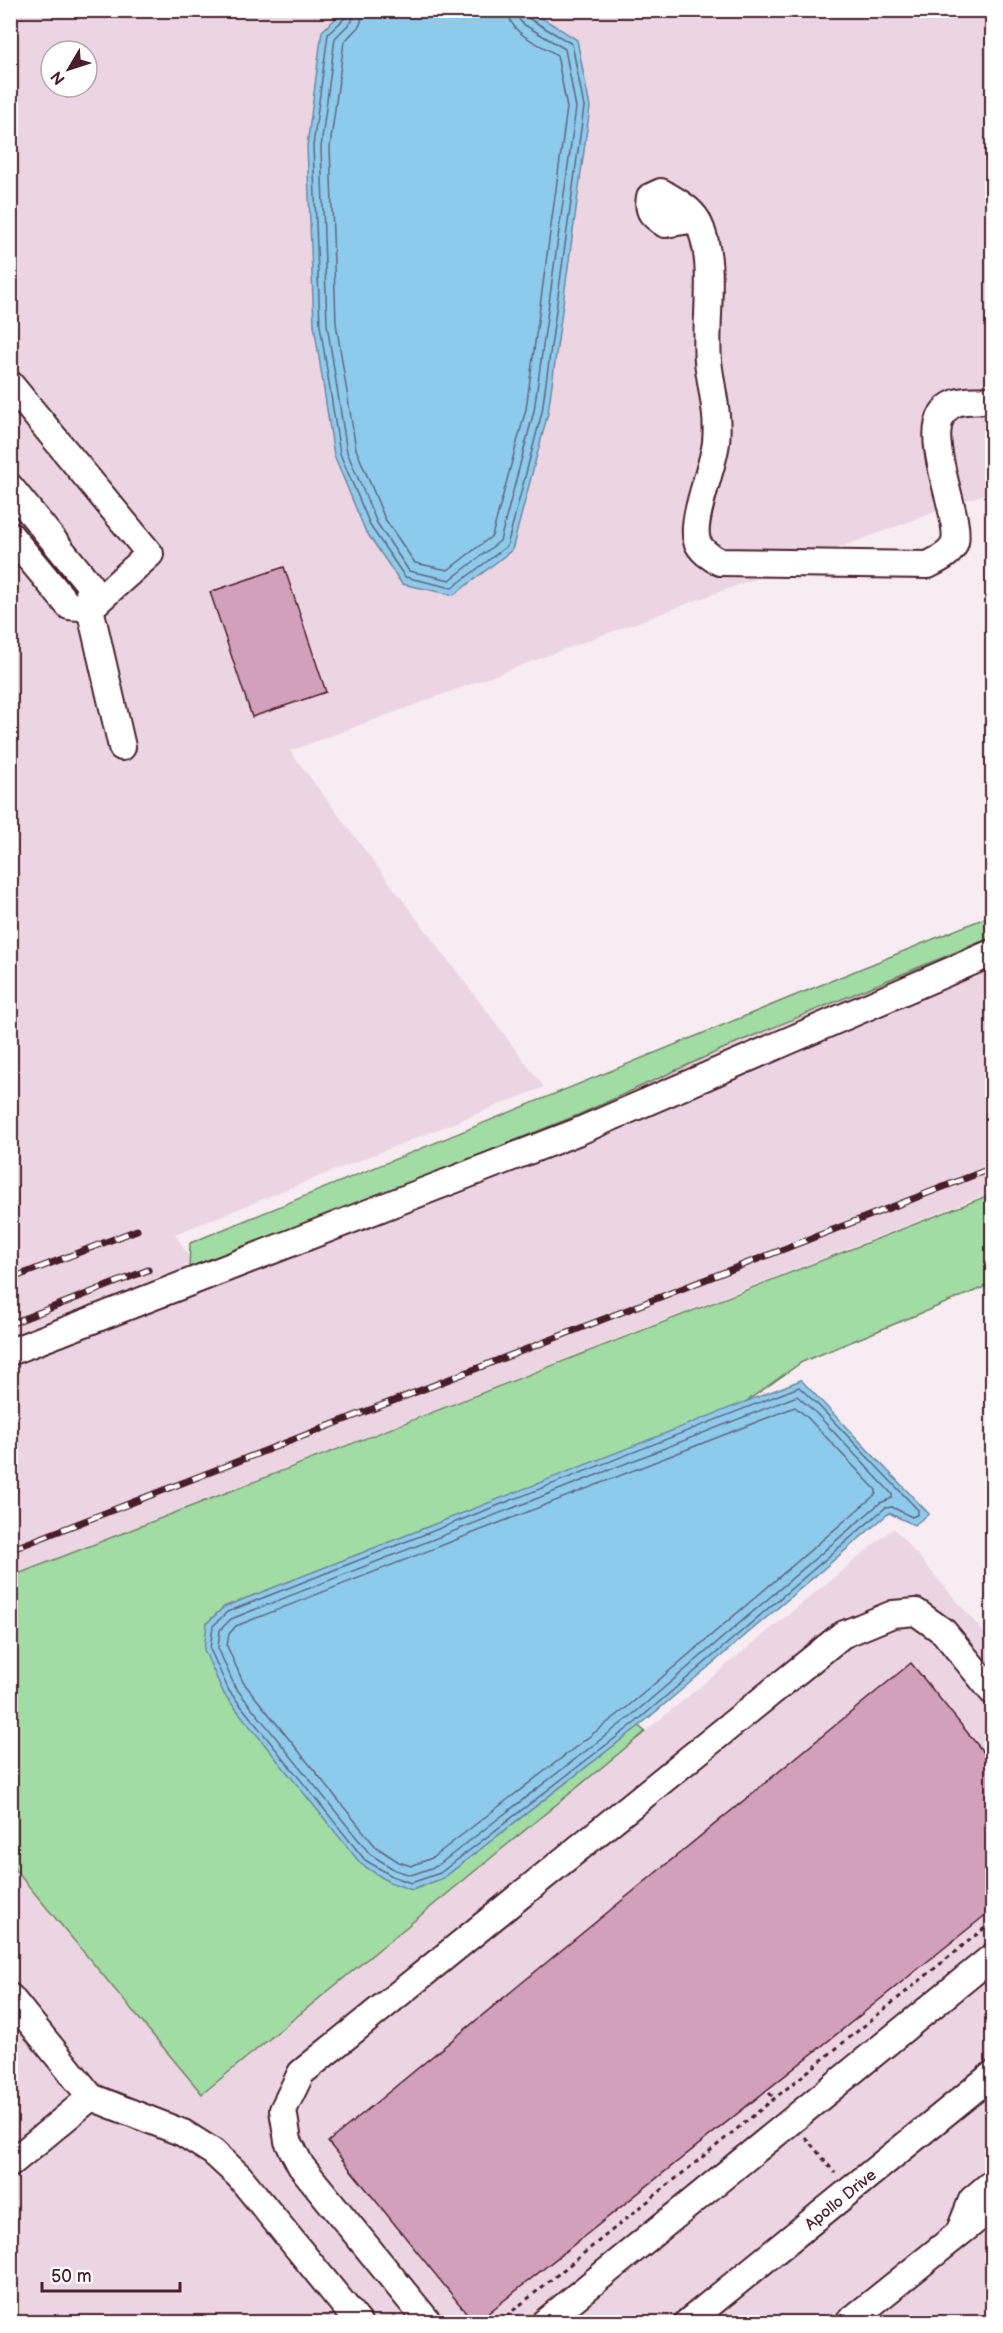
<svg xmlns="http://www.w3.org/2000/svg" width="1003" height="2333" font-family="'Balsamiq Sans',sans-serif">
<style>
.built{fill:#ecd5e2;fill-rule:evenodd}
.green{fill:#a0dca3;stroke:#757e67;stroke-width:1.5}
.water{fill:#8dcbed;stroke:#72869f;stroke-width:1.5}
.lines{fill:none;stroke-linecap:round;stroke-linejoin:round}
.shore{stroke:#656479;stroke-width:1.5}
.building{fill:#d3a0bc;stroke:#4a1f2b;stroke-width:1.5}
.minor-casing{stroke:#4a1f2b;stroke-width:30}
.path{stroke:#4a1f2b;stroke-width:3;stroke-dasharray:4.5 4.5;stroke-linecap:butt}
.minor{stroke:#fff;stroke-width:26}
.rail-casing{stroke:#4a1f2b;stroke-width:7}
.rail{stroke:#fff;stroke-width:4.5;stroke-dasharray:14;stroke-linecap:butt}
.labels{text-anchor:middle;stroke-width:6;stroke-linejoin:round;paint-order:stroke}
.street-label{font-size:16px;fill:#4a1f2b;stroke:#fff}
</style>
<rect width="100%" height="100%" fill="#f6ecf2"/>
<filter id="ink" filterUnits="userSpaceOnUse"><feTurbulence type="fractalNoise" baseFrequency=".0167" numOctaves="2"/><feDisplacementMap in="SourceGraphic" scale="12" xChannelSelector="R" yChannelSelector="G"/><feConvolveMatrix kernelMatrix="1 2 1 2 8 2 1 2 1" color-interpolation-filters="sRGB"/></filter>
<g filter="url(#ink)">
<g class="built">
<path d="M 11,11 L 992,11 L 992,491 L 290,751 L 544,1087 L 175,1234 L 192,1262 L 185,1266 L 189,1271 L 578,1115 L 738,1042 L 992,937 L 992,1192 L 11,1576 ZM 51,51 L 87,51 L 87,87 L 51,87 Z"/>
<polygon points="894,1528 992,1642 992,2322 11,2322 10,1865 202,2094"/>
</g>
<g class="green">
<polygon points="992,915 992,937 738,1042 578,1115 189,1271 190,1243"/>
<polygon points="992,1194 992,1284 802,1362 744,1403 224,1607 207,1623 412,1890 443,1878 639,1726 645,1732 202,2094 11,1865 10,1577"/>
</g>
<g class="water">
<path d="M 426,11 C 457,16 492,6 524,10 C 535,12 566,33 577,40 L 590,107 L 548,413 L 512,550 L 454,595 L 402,584 L 365,530 L 334,455 L 314,325 L 307,146 L 322,31 L 344,11 Z"/>
<polygon points="801,1380 929,1514 914,1525 889,1513 639,1726 443,1878 412,1890 389,1882 361,1864 224,1694 204,1650 207,1623 224,1607"/>
</g>
<g class="lines">
<g class="shore">
<polyline points="347,10 346,17 328,34 313,146 320,325 340,454 371,527 405,577 452,588 507,546 542,412 584,107 572,44 528,18 525,10"/>
<polyline points="355,10 352,21 335,38 321,147 327,324 347,452 377,523 409,571 450,580 500,541 534,411 576,108 565,49 523,24 518,18 517,10"/>
<path d="M 364,10 L 360,25 L 344,42 L 330,147 L 336,323 L 356,449 L 385,519 L 415,563 L 448,570 L 492,536 L 526,409 L 567,108 L 557,55 C 539,43 509,35 508,10"/>
<polygon points="799,1387 819,1406 918,1510 918,1514 912,1517 892,1507 885,1508 636,1722 440,1873 411,1883 392,1876 365,1860 229,1691 210,1649 213,1626 227,1612"/>
<polygon points="797,1396 814,1411 892,1494 892,1498 880,1503 631,1716 437,1866 411,1875 395,1870 370,1854 235,1687 218,1648 220,1630 231,1619"/>
<polygon points="795,1407 807,1417 876,1490 876,1494 625,1709 432,1858 411,1866 399,1862 376,1847 243,1682 227,1646 229,1634 236,1626"/>
</g>
</g>
<g class="building">
<polygon points="284,567 326,692 252,717 210,592"/>
<polygon points="911,1663 993,1764 993,1909 477,2322 474,2322 328,2142"/>
</g>
<g class="lines">
<g class="minor-casing">
<g id="minor">
<path d="M 696,219 L 665,224 C 653,216 647,212 650,197 L 661,192 C 673,199 690,208 697,220 C 718,260 704,317 708,361 C 711,388 719,414 716,442 C 714,466 690,520 697,541 C 700,550 711,558 720,562 L 928,565 C 938,560 952,554 955,542 C 962,510 911,420 956,403 C 967,399 981,402 992,399"/>
<polyline points="10,384 150,554 90,608 122,747"/>
<polyline points="10,487 89,584 90,608 69,606 10,535"/>
<polyline points="10,1352 577,1132 992,953"/>
<polyline points="10,1997 91,2097 183,2133 213,2152 239,2176 358,2322"/>
<polyline points="10,2164 91,2097"/>
<polyline points="959,2233 972,2200 992,2183"/>
<polyline points="428,2322 301,2166 288,2141 283,2110 301,2073 842,1635 893,1614 916,1612 944,1632 992,1691"/>
<polyline points="545,2322 992,1957"/>
<polyline points="688,2322 992,2075"/>
<polyline points="849,2322 992,2207"/>
</g>
</g>
<g class="path">
<polyline points="769,2093 775,2099"/>
<polyline points="805,2137 835,2173"/>
<polyline points="499,2322 992,1922"/>
</g>
<use href="#minor" class="minor"/>
<g class="rail-casing">
<g id="rail">
<polyline points="10,1279 137,1230"/>
<polyline points="10,1324 148,1270"/>
<polyline points="10,1550 992,1168"/>
</g>
</g>
<use href="#rail" class="rail"/>
</g>
</g>
<g class="labels">
<g class="street-label">
<text transform="translate(840 2199) rotate(-39)" y="6">Apollo Drive</text>
</g>
</g>
<rect width="1003" height="2333" fill="none" stroke="#fff" stroke-width="36"/>
<rect x="18" y="18" width="967" height="2297" fill="none" stroke="#4a1f2b" stroke-width="2" filter="url(#ink)"/>
<g transform="translate(69 69) rotate(231)"><circle r="28" fill="#ffffff" stroke="#b7a5aa" stroke-width="1.5"/>
<path d="M0-4.5L10 22L0 15L-10 22Z" fill="#4a1f2b"/>
<text y="-9" font-size="16" font-weight="bold" text-anchor="middle" fill="#4a1f2b">N</text>
</g>
<path d="M42 2282v9h138v-9" fill="none" stroke="#4a1f2b" stroke-width="3"/>
<text x="51" y="2282" font-size="18" fill="#4a1f2b" stroke="#ffffff" stroke-width="4.5" paint-order="stroke">50 m</text>
</svg>
